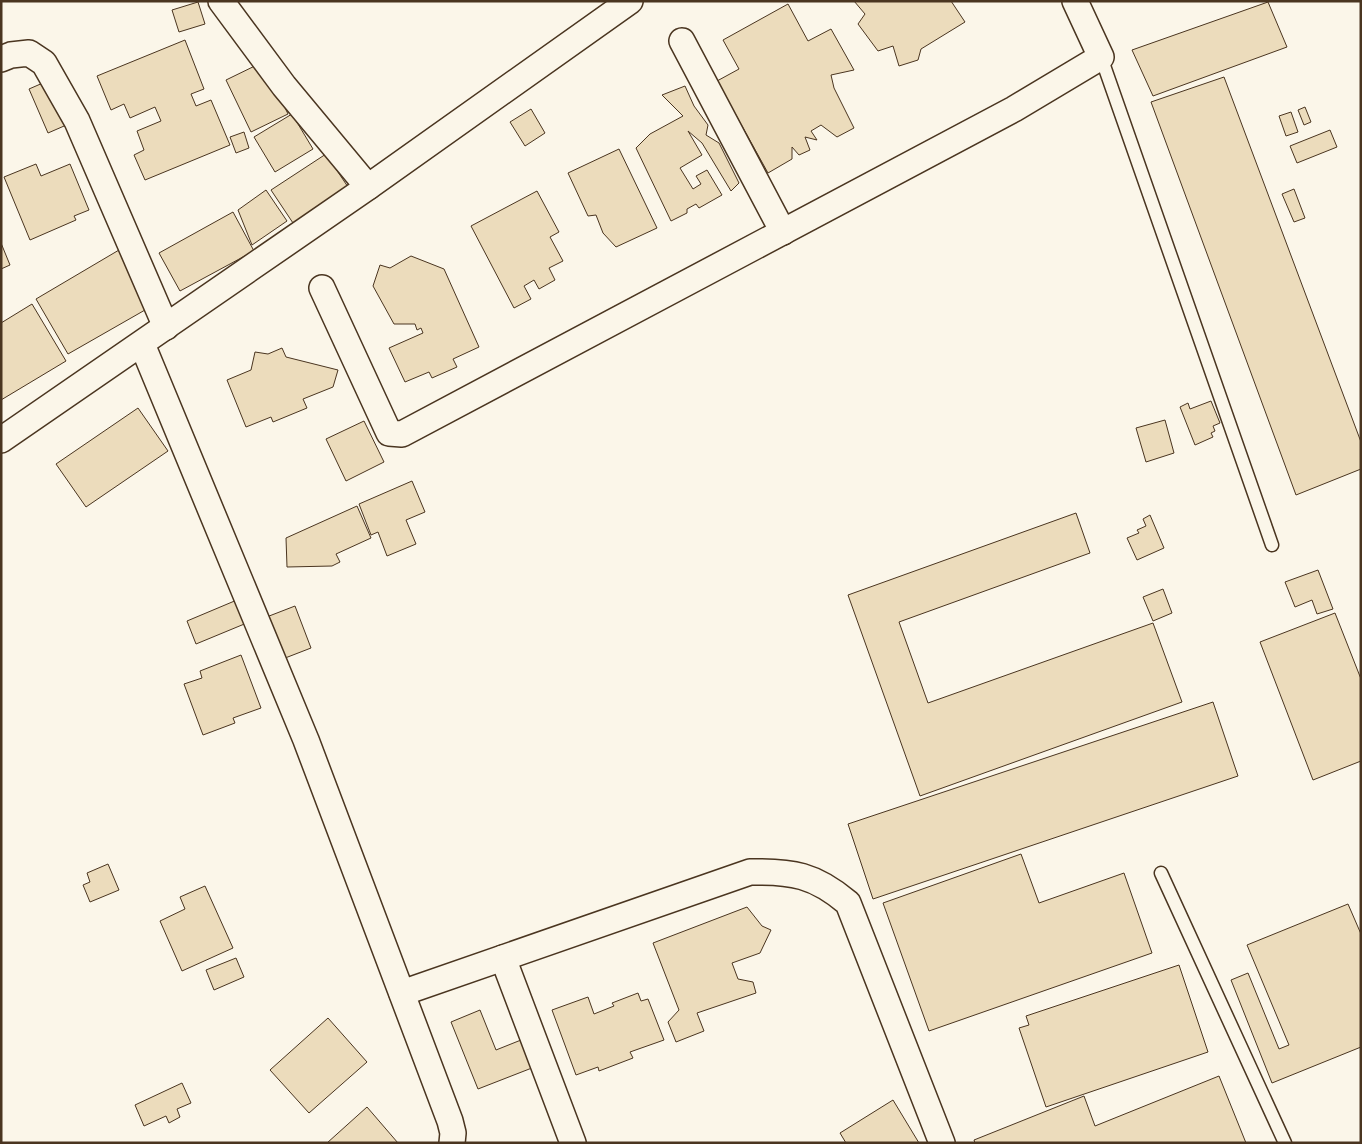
<svg xmlns="http://www.w3.org/2000/svg" width="1362" height="1144" font-family="Lora,serif">
<style>
.building{fill:#ecdcbc;stroke:#4a3520}
.lines{fill:none;stroke-linecap:round;stroke-linejoin:round}
.service-casing{stroke:#4a3520;stroke-width:15}
.minor-casing{stroke:#4a3520;stroke-width:28}
.service{stroke:#fbf6e9;stroke-width:12}
.minor{stroke:#fbf6e9;stroke-width:25}
</style>
<rect width="100%" height="100%" fill="#fbf6e9"/>
<g class="building">
<polygon points="854,1 951,1 965,22 921,49 918,60 899,66 893,46 878,51 858,24 865,14"/>
<polygon points="198,2 205,24 179,32 172,10"/>
<polygon points="1268,2 1287,47 1153,96 1132,50"/>
<polygon points="788,4 808,41 831,29 854,70 831,75 834,88 854,128 837,137 821,125 811,131 817,140 805,137 810,150 799,155 792,147 792,159 768,173 717,81 739,69 723,40"/>
<polygon points="185,40 204,89 191,94 196,106 211,100 230,145 145,180 134,155 144,150 137,131 161,121 155,107 130,118 124,104 111,110 97,76"/>
<polygon points="263,62 288,114 251,132 226,80"/>
<polygon points="1224,77 1361,442 1361,469 1296,495 1151,102"/>
<polygon points="52,79 71,123 48,133 29,89"/>
<polygon points="685,86 694,106 708,125 706,135 719,143 739,183 731,191 702,143 688,131 702,155 680,168 693,189 701,184 696,176 707,170 722,195 699,208 696,204 687,209 687,213 671,221 636,148 650,134 683,116 662,95"/>
<polygon points="1305,107 1311,122 1304,125 1298,110"/>
<polygon points="531,109 545,133 525,146 510,122"/>
<polygon points="1291,112 1298,132 1286,136 1279,116"/>
<polygon points="292,114 313,149 275,172 254,137"/>
<polygon points="1330,130 1337,147 1297,163 1290,146"/>
<polygon points="244,132 249,148 236,153 230,137"/>
<polygon points="619,149 657,228 616,247 603,233 596,215 588,216 568,173"/>
<polygon points="326,154 348,187 293,223 271,190"/>
<polygon points="36,164 41,176 70,164 89,210 74,216 76,220 30,240 4,177"/>
<polygon points="1294,189 1305,218 1294,222 1282,194"/>
<polygon points="266,190 287,221 252,245 238,210"/>
<polygon points="537,191 559,232 550,237 563,261 549,268 555,280 539,289 534,280 524,286 531,299 514,308 471,226"/>
<polygon points="233,212 254,251 180,291 159,253"/>
<polygon points="1,243 10,265 1,269"/>
<polygon points="119,250 152,306 68,354 36,299"/>
<polygon points="411,256 444,269 479,347 453,359 457,367 432,378 429,372 405,382 389,348 423,333 421,328 417,330 415,324 394,324 373,286 380,265 390,268"/>
<polygon points="32,304 66,361 1,400 1,323"/>
<polygon points="282,348 286,357 338,370 333,387 303,399 307,408 273,422 271,417 246,427 227,380 251,370 255,352 268,354"/>
<polygon points="1211,401 1220,423 1213,426 1215,431 1211,433 1213,437 1195,445 1180,407 1188,403 1190,409"/>
<polygon points="138,408 168,451 86,507 56,464"/>
<polygon points="1165,420 1174,453 1146,462 1136,428"/>
<polygon points="364,421 384,462 346,481 326,439"/>
<polygon points="412,481 425,512 406,520 416,544 387,556 378,532 371,535 359,504"/>
<polygon points="357,506 371,538 336,554 340,562 332,566 287,567 286,538"/>
<polygon points="1076,513 1090,553 899,622 928,703 1153,623 1182,702 920,796 848,595"/>
<polygon points="1150,515 1164,548 1137,560 1127,538 1139,533 1137,530 1146,526 1143,519"/>
<polygon points="1318,570 1333,609 1317,614 1312,600 1295,607 1285,582"/>
<polygon points="1163,589 1172,613 1153,621 1143,597"/>
<polygon points="244,597 254,620 196,644 187,621"/>
<polygon points="295,606 311,648 280,660 264,618"/>
<polygon points="1335,613 1361,679 1361,761 1313,780 1260,642"/>
<polygon points="241,655 261,708 233,718 235,723 203,735 184,684 202,678 200,671"/>
<polygon points="1213,702 1238,776 873,899 848,824"/>
<polygon points="1021,854 1039,903 1124,873 1152,953 929,1031 883,903"/>
<polygon points="108,864 119,890 90,902 83,885 90,882 87,873"/>
<polygon points="205,886 233,948 182,971 160,921 185,909 180,897"/>
<polygon points="1348,904 1361,934 1361,1047 1272,1083 1231,980 1248,973 1279,1049 1289,1045 1247,945"/>
<polygon points="747,907 762,926 771,930 760,953 732,963 738,979 753,982 756,993 697,1013 704,1031 676,1042 668,1022 679,1010 653,943"/>
<polygon points="236,958 244,977 214,990 206,970"/>
<polygon points="1179,965 1208,1052 1046,1107 1019,1028 1029,1025 1026,1016"/>
<polygon points="638,993 641,1001 648,999 664,1040 630,1052 633,1058 599,1071 598,1067 576,1075 552,1010 588,997 594,1014 614,1006 612,1003"/>
<polygon points="480,1010 496,1050 526,1038 537,1066 478,1089 451,1022"/>
<polygon points="328,1018 367,1062 309,1113 270,1070"/>
<polygon points="1219,1076 1246,1143 975,1143 974,1140 1084,1096 1095,1126"/>
<polygon points="182,1083 191,1103 177,1109 180,1117 169,1123 166,1116 144,1126 135,1105"/>
<polygon points="893,1100 919,1143 846,1143 840,1133"/>
<polygon points="367,1107 398,1143 327,1143"/>
</g>
<g class="lines">
<g class="service-casing">
<g id="service">
<polyline points="1101,57 1272,545"/>
<polyline points="1161,873 1285,1143"/>
</g>
</g>
<g class="minor-casing">
<g id="minor">
<polyline points="221,1 284,86 368,187"/>
<polyline points="682,41 783,232"/>
<polyline points="1,59 11,55 29,53 44,63 77,121 166,327"/>
<polyline points="322,288 389,433 402,434 1014,109 1101,57 1075,1"/>
<polyline points="142,344 306,740 450,1121 453,1133 452,1143"/>
<polyline points="1,440 368,187 630,1"/>
<polyline points="503,958 573,1143"/>
<path d="M 402,993 L 750,872 C 792,871 815,875 848,903 L 942,1143"/>
</g>
</g>
<use href="#service" class="service"/>
<use href="#minor" class="minor"/>
</g>
<rect width="1362" height="1144" fill="none" stroke="#4a3520" stroke-width="5"/>
</svg>
